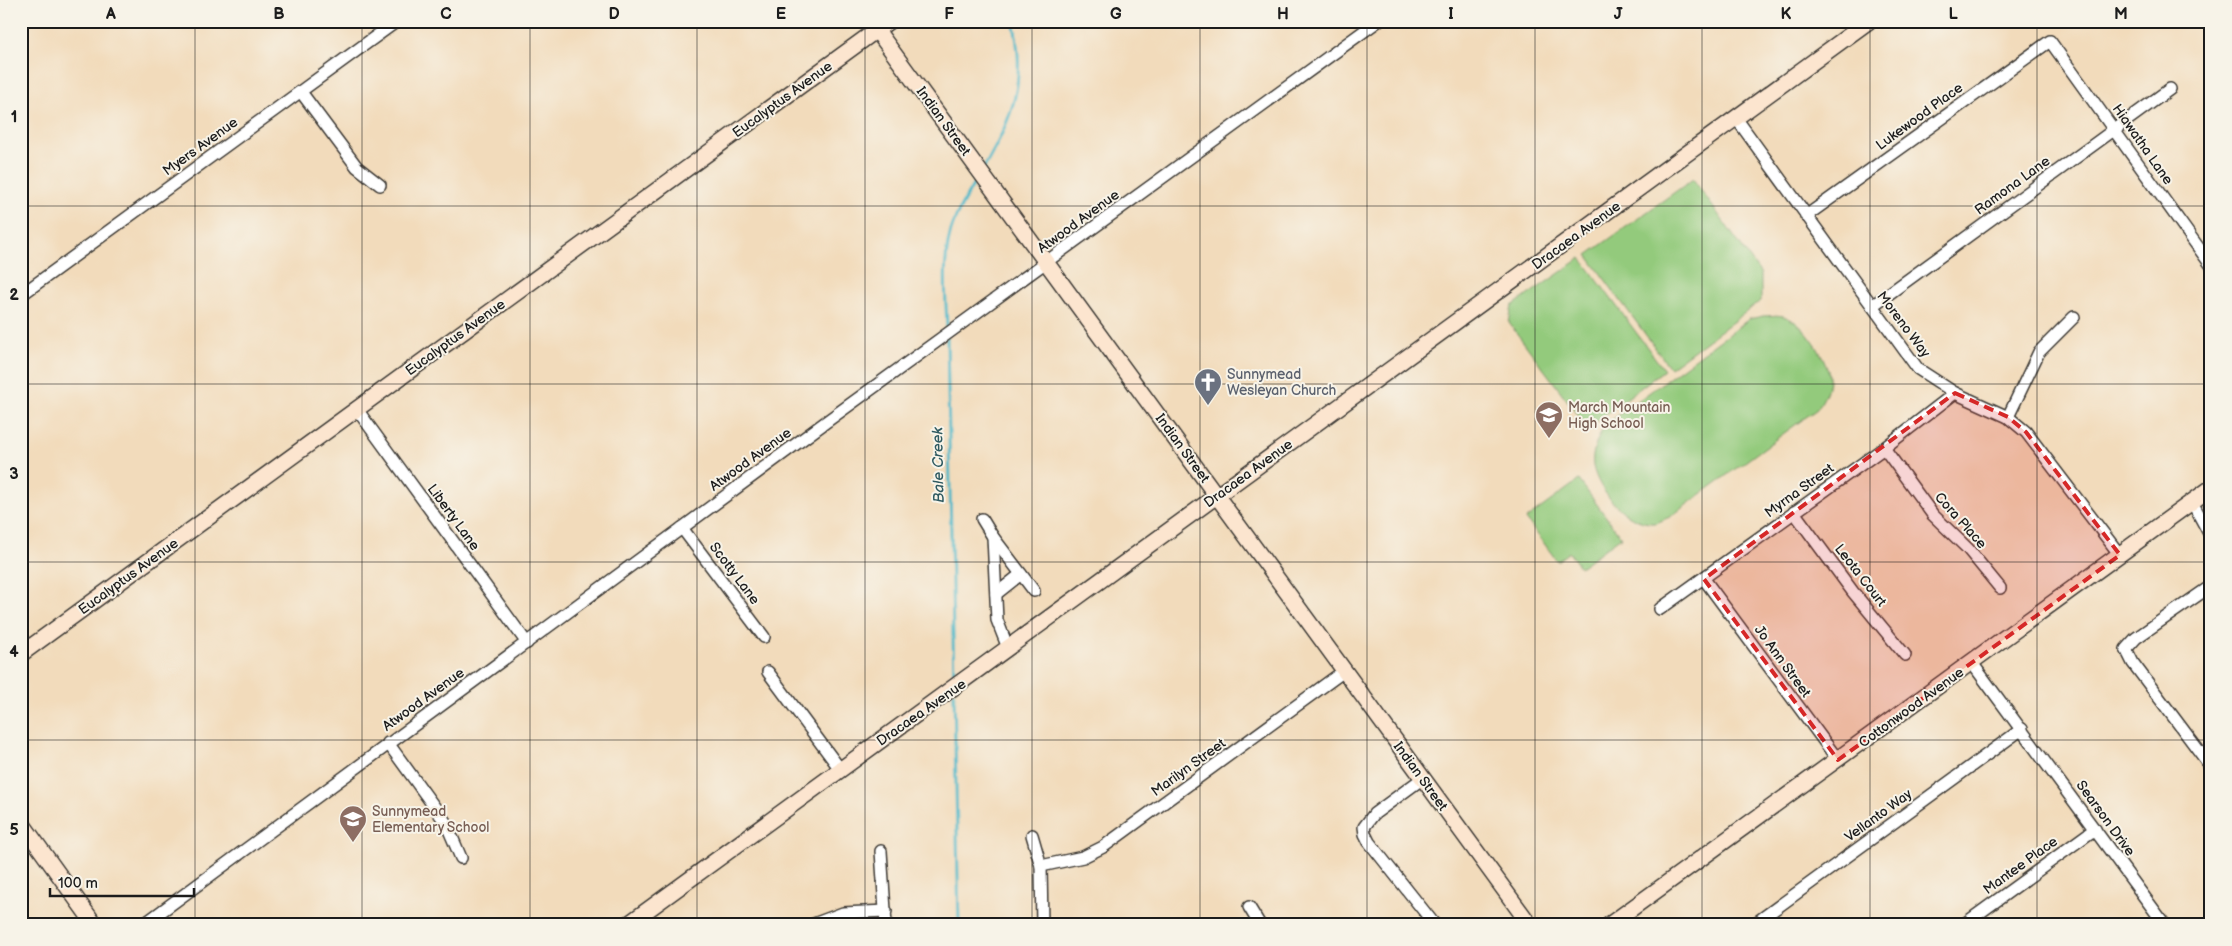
<svg xmlns="http://www.w3.org/2000/svg" width="2232" height="946" font-family="'Balsamiq Sans',sans-serif">
<style>
.green{fill:#93ca7c;stroke:#58734c}
.lines{fill:none;stroke-linecap:round;stroke-linejoin:round}
.stream{stroke:#4cb7c8;stroke-width:3}
.street-casing{stroke:#3c3934;stroke-width:14}
.secondary-casing{stroke:#3c3934;stroke-width:18}
.street{stroke:#fff;stroke-width:11}
.secondary{stroke:#fce5cf;stroke-width:15}
.marked{fill:#d62828;fill-opacity:0.2;stroke:#d62828;stroke-width:4;stroke-dasharray:10 6;stroke-linejoin:round}
.grid{fill:none;stroke:#1c1c1c;stroke-width:1;stroke-opacity:0.55}
.labels{text-anchor:middle;stroke-width:4;stroke-linejoin:round;paint-order:stroke}
.street-label{font-size:14px;fill:#1c1c1c;stroke:#f7f3e8}
.worship-label{font-size:14px;fill:#5b616d;stroke:#f7f3e8;text-anchor:start}
.education-label{font-size:14px;fill:#785e54;stroke:#f7f3e8;text-anchor:start}
.water-label{font-size:15px;font-style:italic;fill:#2f5a61;stroke:#f7f3e8}
.neatline{fill:none;stroke:#1c1c1c;stroke-width:2}
.grid-label{font-size:16px;text-anchor:middle;font-weight:bold;fill:#1c1c1c}
</style>
<rect width="100%" height="100%" fill="#f7f3e8"/>
<filter id="ink" filterUnits="userSpaceOnUse"><feTurbulence type="fractalNoise" baseFrequency=".02" numOctaves="2"/><feDisplacementMap in="SourceGraphic" scale="10" xChannelSelector="R" yChannelSelector="G"/><feConvolveMatrix kernelMatrix="1 2 1 2 8 2 1 2 1" color-interpolation-filters="sRGB"/></filter>
<filter id="wash" filterUnits="userSpaceOnUse"><feTurbulence type="fractalNoise" baseFrequency=".0096" numOctaves="4" result="noise"/><feDisplacementMap in="SourceGraphic" scale="20" xChannelSelector="R" yChannelSelector="G"/><feGaussianBlur stdDeviation="1.12" result="paint"/><feColorMatrix in="noise" values="0 0 0 0 0 0 0 0 0 0 0 0 0 0 0 0 0 1.4 0 .05"/><feComposite in="paint" operator="in"/></filter>
<g filter="url(#wash)">
<rect width="100%" height="100%" fill="#f2dbbb"/>
<g class="green">
<polygon points="1693,179 1761,274 1761,301 1670,368 1587,255"/>
<polygon points="1581,258 1664,370 1588,428 1509,323 1512,306"/>
<path d="M 1763,316 C 1770,316 1780,314 1786,317 C 1804,323 1827,358 1829,376 C 1830,388 1823,400 1817,409 L 1670,517 C 1664,519 1657,524 1651,523 C 1625,522 1598,491 1593,466 C 1591,452 1598,437 1605,425 L 1749,319 Z"/>
<polygon points="1579,480 1621,537 1580,567 1569,552 1557,561 1526,519"/>
</g>
<g class="lines">
<g class="stream">
<path d="M 984,168 C 1013,117 1027,81 1013,21"/>
<path d="M 947,329 C 946,294 941,255 954,222 C 960,206 969,192 978,177"/>
<polyline points="947,338 954,682"/>
<polyline points="954,693 959,925"/>
</g>
</g>
</g>
<g filter="url(#ink)">
<g class="lines">
<g class="street-casing">
<g id="street">
<polyline points="301,92 357,167 380,185"/>
<polyline points="1736,118 1918,369 1955,393 2008,417 2026,432 2120,555"/>
<polyline points="1806,216 2050,41 2211,265"/>
<polyline points="21,295 397,21"/>
<polyline points="1872,306 2170,89"/>
<polyline points="356,408 527,643"/>
<polyline points="2008,417 2039,352 2074,317"/>
<polyline points="1884,448 1933,515 1968,549 2000,588"/>
<polyline points="2192,502 2211,537"/>
<polyline points="1794,512 1853,592 1905,655"/>
<polyline points="982,519 993,537 997,620 1008,648"/>
<polyline points="682,528 764,637"/>
<polyline points="993,537 1034,591"/>
<polyline points="1704,579 1838,760"/>
<polyline points="2211,586 2136,638 2126,649 2133,663 2211,767"/>
<polyline points="996,594 1021,574"/>
<polyline points="1660,609 1884,448 1955,393"/>
<polyline points="1972,663 2165,925"/>
<polyline points="768,672 840,769"/>
<polyline points="388,743 446,823 461,858"/>
<polyline points="1423,778 1374,814 1364,827 1365,834 1369,842 1435,925"/>
<polyline points="1032,835 1041,866 1042,925"/>
<polyline points="881,851 886,925"/>
<polyline points="1041,866 1083,857 1103,847 1344,671"/>
<polyline points="1249,907 1260,925"/>
<polyline points="143,925 830,419 1378,21"/>
<polyline points="811,925 843,913 886,911"/>
<polyline points="1753,925 2022,729"/>
<polyline points="1963,925 2095,829"/>
</g>
</g>
<g class="secondary-casing">
<g id="secondary">
<polyline points="870,21 1530,925"/>
<polyline points="21,654 889,21"/>
<polyline points="21,822 95,925"/>
<polyline points="627,925 1869,21"/>
<polyline points="1609,925 2211,488"/>
</g>
</g>
<use href="#street" class="street"/>
<use href="#secondary" class="secondary"/>
</g>
</g>
<path class="marked" d="M 1955,393 L 2008,417 L 2026,432 L 2120,555 L 1838,760 L 1704,579 Z"/>
<path class="grid" d="M 195,21 L 195,925M 362,21 L 362,925M 530,21 L 530,925M 697,21 L 697,925M 865,21 L 865,925M 1032,21 L 1032,925M 1200,21 L 1200,925M 1367,21 L 1367,925M 1535,21 L 1535,925M 1702,21 L 1702,925M 1870,21 L 1870,925M 2037,21 L 2037,925M 21,206 L 2211,206M 21,384 L 2211,384M 21,562 L 2211,562M 21,740 L 2211,740"/>
<defs>
<g id="church-pin" transform="scale(1.4375)"><path d="M0 17L-7.5 6A9.5 9.5 0 1 1 7.5 6Z" fill="#6b7280" stroke="#f7f3e8"/><path d="M-1.2-6h2.4v3.5h3.3v2.4h-3.3V6h-2.4V-.1h-3.3v-2.4h3.3Z" fill="#fff"/></g>
<g id="school-pin" transform="scale(1.4375)"><path d="M0 17L-7.5 6A9.5 9.5 0 1 1 7.5 6Z" fill="#8d6e63" stroke="#f7f3e8"/><path d="M0-5L7-2L0 1L-7-2ZM-4 1L0 2.5L4 1V4Q0 6-4 4Z" fill="#fff"/></g>
</defs>
<g fill-rule="evenodd">
<use href="#church-pin" x="1208" y="382"/>
<use href="#school-pin" x="1549" y="415"/>
<use href="#school-pin" x="353" y="819"/>
</g>
<g class="labels">
<g class="street-label">
<text transform="translate(782 99) rotate(-36)" y="5">Eucalyptus Avenue</text>
<text transform="translate(1919 116) rotate(-36)" y="5">Lukewood Place</text>
<text transform="translate(944 121) rotate(54)" y="5">Indian Street</text>
<text transform="translate(2143 144) rotate(55)" y="5">Hiawatha Lane</text>
<text transform="translate(200 146) rotate(-36)" y="5">Myers Avenue</text>
<text transform="translate(2012 185) rotate(-36)" y="5">Ramona Lane</text>
<text transform="translate(1078 221) rotate(-36)" y="5">Atwood Avenue</text>
<text transform="translate(1576 235) rotate(-36)" y="5">Dracaea Avenue</text>
<text transform="translate(1904 324) rotate(53)" y="5">Moreno Way</text>
<text transform="translate(455 337) rotate(-36)" y="5">Eucalyptus Avenue</text>
<text transform="translate(1183 448) rotate(54)" y="5">Indian Street</text>
<text transform="translate(750 459) rotate(-36)" y="5">Atwood Avenue</text>
<text transform="translate(1248 473) rotate(-36)" y="5">Dracaea Avenue</text>
<text transform="translate(1799 490) rotate(-36)" y="5">Myrna Street</text>
<text transform="translate(454 517) rotate(54)" y="5">Liberty Lane</text>
<text transform="translate(1961 520) rotate(48)" y="5">Cora Place</text>
<text transform="translate(735 573) rotate(53)" y="5">Scotty Lane</text>
<text transform="translate(1861 575) rotate(52)" y="5">Leota Court</text>
<text transform="translate(128 576) rotate(-36)" y="5">Eucalyptus Avenue</text>
<text transform="translate(1783 661) rotate(54)" y="5">Jo Ann Street</text>
<text transform="translate(423 699) rotate(-36)" y="5">Atwood Avenue</text>
<text transform="translate(1911 707) rotate(-36)" y="5">Cottonwood Avenue</text>
<text transform="translate(921 712) rotate(-35)" y="5">Dracaea Avenue</text>
<text transform="translate(1188 767) rotate(-36)" y="5">Marilyn Street</text>
<text transform="translate(1421 776) rotate(54)" y="5">Indian Street</text>
<text transform="translate(1878 815) rotate(-36)" y="5">Vellanto Way</text>
<text transform="translate(2106 818) rotate(54)" y="5">Searson Drive</text>
<text transform="translate(2020 865) rotate(-36)" y="5">Mantee Place</text>
</g>
<g class="worship-label">
<text x="1227" y="379">Sunnymead<tspan x="1227" dy="16">Wesleyan Church</tspan></text>
</g>
<g class="education-label">
<text x="1568" y="412">March Mountain<tspan x="1568" dy="16">High School</tspan></text>
<text x="372" y="816">Sunnymead<tspan x="372" dy="16">Elementary School</tspan></text>
</g>
<g class="water-label">
<text transform="translate(938 465) rotate(-91)" y="5">Bale Creek</text>
</g>
</g>
<rect width="2232" height="946" fill="none" stroke="#f7f3e8" stroke-width="55"/>
<path d="M50 888v8h144v-8" fill="none" stroke="#1c1c1c" stroke-width="2.5"/>
<text x="58" y="888" font-size="15" fill="#1c1c1c" stroke="#f7f3e8" stroke-width="4" paint-order="stroke">100 m</text>
<rect x="28" y="28" width="2176" height="890" class="neatline"/>
<g class="grid-label">
<text x="111" y="19">A</text>
<text x="279" y="19">B</text>
<text x="446" y="19">C</text>
<text x="614" y="19">D</text>
<text x="781" y="19">E</text>
<text x="949" y="19">F</text>
<text x="1116" y="19">G</text>
<text x="1283" y="19">H</text>
<text x="1451" y="19">I</text>
<text x="1618" y="19">J</text>
<text x="1786" y="19">K</text>
<text x="1953" y="19">L</text>
<text x="2121" y="19">M</text>
<text x="14" y="122">1</text>
<text x="14" y="300">2</text>
<text x="14" y="479">3</text>
<text x="14" y="657">4</text>
<text x="14" y="835">5</text>
</g>
</svg>
